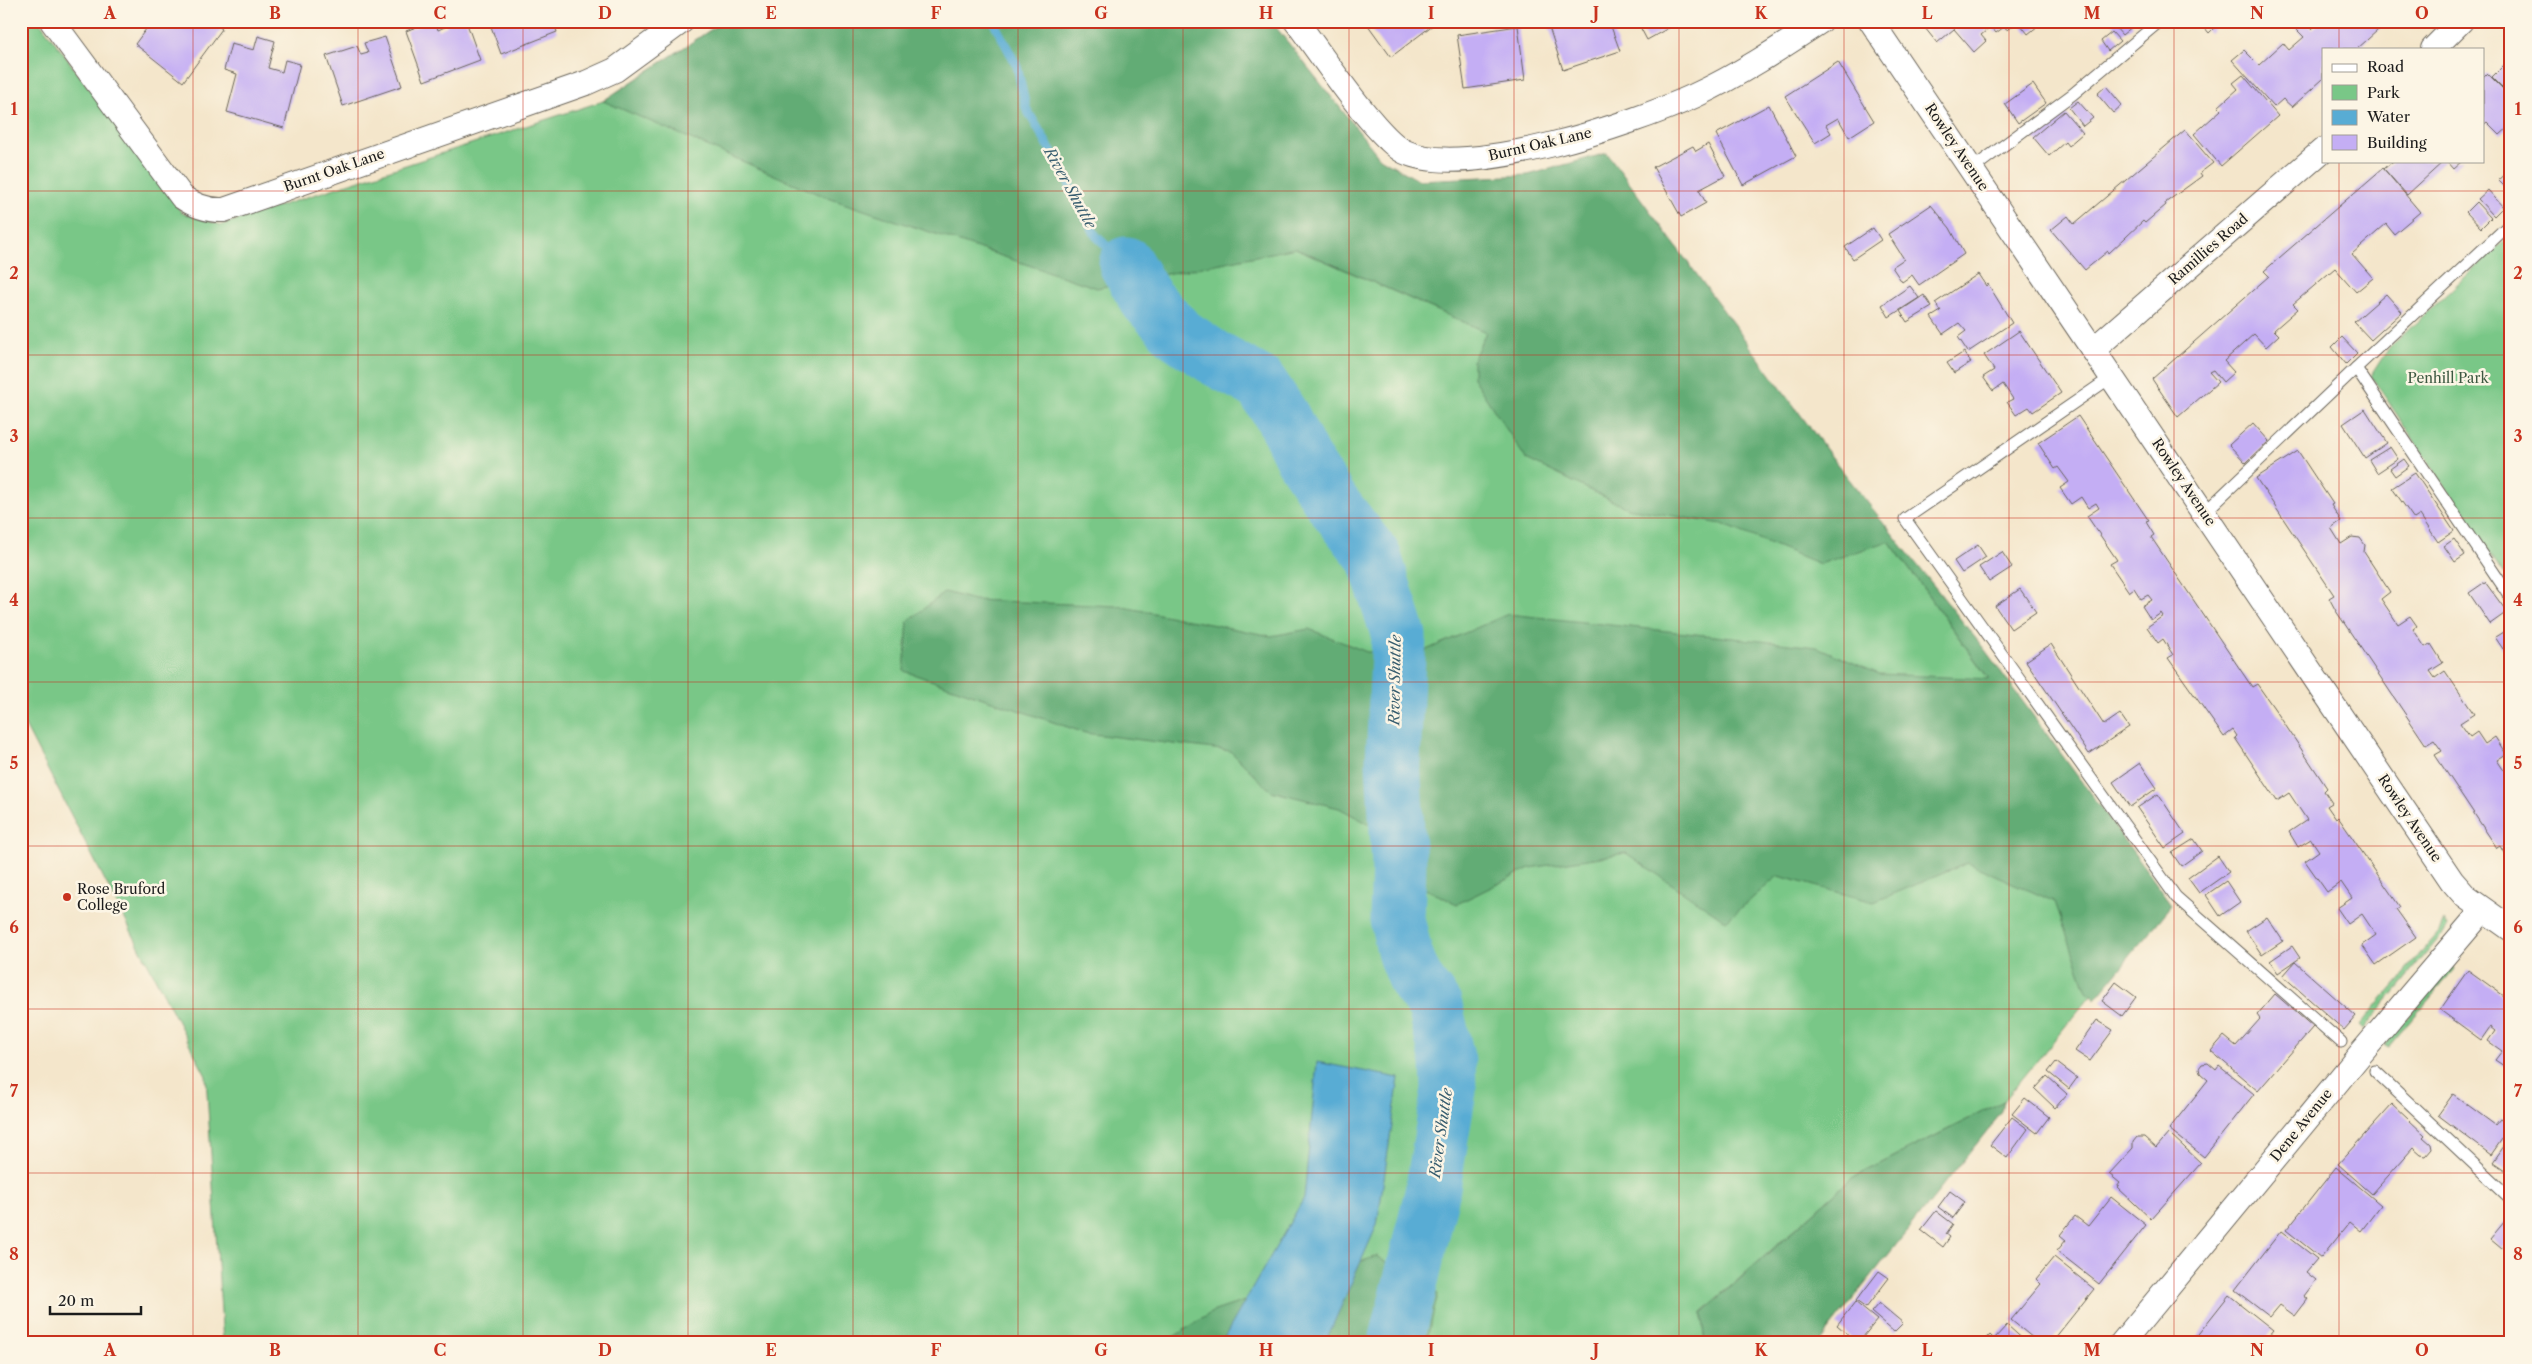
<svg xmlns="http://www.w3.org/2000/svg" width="2532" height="1364" font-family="'Libre Caslon Text',serif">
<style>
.green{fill:#79c787;stroke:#4a7252}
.forest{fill:#62ac74;stroke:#3f6448}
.water{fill:#58acd4;stroke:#3a6478}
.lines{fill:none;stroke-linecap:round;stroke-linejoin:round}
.stream{stroke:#58acd4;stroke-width:9}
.river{stroke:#58acd4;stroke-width:55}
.building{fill:#c4aef4}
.lane-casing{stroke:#686359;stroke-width:13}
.street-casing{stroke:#686359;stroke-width:26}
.lane{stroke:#fff;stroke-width:11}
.street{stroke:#fff;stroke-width:24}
.grid{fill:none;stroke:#c8321e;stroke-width:1;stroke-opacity:0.55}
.poi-dot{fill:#c8321e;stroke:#fcf5e5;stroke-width:2}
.labels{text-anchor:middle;stroke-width:5;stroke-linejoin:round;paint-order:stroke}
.street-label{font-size:14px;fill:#1c1c1c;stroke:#fcf5e5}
.park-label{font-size:14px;fill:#3d5841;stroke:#fcf5e5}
.poi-label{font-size:14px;fill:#1c1c1c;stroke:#fcf5e5;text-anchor:start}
.water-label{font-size:15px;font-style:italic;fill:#375d6f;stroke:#fcf5e5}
.neatline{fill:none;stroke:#c8321e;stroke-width:2}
.grid-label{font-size:16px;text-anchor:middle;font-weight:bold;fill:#c8321e}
</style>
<rect width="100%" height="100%" fill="#fcf5e5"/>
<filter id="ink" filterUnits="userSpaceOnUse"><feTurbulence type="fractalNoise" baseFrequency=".02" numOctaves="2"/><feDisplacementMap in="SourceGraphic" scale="10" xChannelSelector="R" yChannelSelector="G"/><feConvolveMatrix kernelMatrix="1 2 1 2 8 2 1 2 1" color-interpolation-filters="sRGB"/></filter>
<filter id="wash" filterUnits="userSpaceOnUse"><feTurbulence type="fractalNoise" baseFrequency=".0096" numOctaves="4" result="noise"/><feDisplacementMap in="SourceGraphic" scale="20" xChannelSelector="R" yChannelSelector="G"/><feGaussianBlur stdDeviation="1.12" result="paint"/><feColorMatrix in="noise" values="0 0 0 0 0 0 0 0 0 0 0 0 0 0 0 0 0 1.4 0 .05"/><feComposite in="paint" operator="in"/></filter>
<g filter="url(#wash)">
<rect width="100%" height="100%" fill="#f4e6cb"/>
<g class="green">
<polygon points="21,21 39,21 182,213 221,225 603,101 724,21 1100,162 1788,465 1889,541 2144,894 2133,944 2004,1101 1852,1178 1702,1312 1706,1343 223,1343 206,1076 21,718"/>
<polygon points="2511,234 2511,585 2371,376 2389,348"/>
<polygon points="2444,921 2448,927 2363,1030 2359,1026 2439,932"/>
<polygon points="2452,966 2455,969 2388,1047 2384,1045"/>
</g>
<g class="forest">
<polygon points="724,21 1271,21 1380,158 1418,180 1528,175 1607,153 1837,464 1985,650 2172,905 2095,999 2087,991 2055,902 1968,863 1874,902 1778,876 1726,921 1626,853 1530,868 1457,904 1419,886 1393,837 1339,808 1271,791 1230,751 1085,733 904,671 908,621 945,592 974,600 1118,606 1271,636 1309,629 1367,652 1424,651 1508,614 1817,647 1879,674 1989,679 1889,541 1820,564 1722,524 1627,508 1526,459 1473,378 1473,360 1486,332 1296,248 1097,288 825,197 603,101"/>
<polygon points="2004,1101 2002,1112 1818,1343 1706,1343 1702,1313 1852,1178"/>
<polygon points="1377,1256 1438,1294 1426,1343 1164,1343 1212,1312"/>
</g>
<polygon class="water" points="1317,1062 1399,1078 1377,1225 1325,1343 1221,1343 1304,1198"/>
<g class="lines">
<polyline class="stream" points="993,21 1017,66 1026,108 1061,168 1096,236 1126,264"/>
<polyline class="river" points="1126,264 1147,300 1179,334 1216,359 1260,383 1283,418 1303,459 1333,504 1374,557 1399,636 1393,762 1399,864 1397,919 1405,954 1415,979 1435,1006 1448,1062 1449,1090 1432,1193 1396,1343"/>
</g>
<g id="blocks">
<g class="building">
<polygon points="152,21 212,21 222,29 183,82 135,44"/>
<polygon points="431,21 435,21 438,30 447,26 445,21 466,21 480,60 424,81 406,31"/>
<polygon points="489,21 553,21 557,32 501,54"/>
<polygon points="1365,21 1438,21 1391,57"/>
<polygon points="1547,21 1609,21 1620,51 1563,70"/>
<polygon points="1637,21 1681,21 1647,40"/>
<polygon points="1923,21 2018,21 2008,30 2004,27 1996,33 1991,27 1981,35 1986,41 1974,52 1954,29 1937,43 1921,23"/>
<polygon points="2018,21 2034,21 2038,26 2028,34"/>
<polygon points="2110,21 2129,21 2133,26 2122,35"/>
<polygon points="2199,21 2221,21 2209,33"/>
<polygon points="2302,21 2305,21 2312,29 2320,21 2388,21 2357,49 2323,49 2323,79 2292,107 2283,99 2274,107 2232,60 2244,50 2259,65 2283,43 2289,50 2304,37 2295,28"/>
<polygon points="1518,26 1525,80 1465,89 1457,35"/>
<polygon points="2112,32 2120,41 2108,51 2101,41"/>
<polygon points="258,36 275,41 268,68 282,72 285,60 300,64 284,128 227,112 237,74 224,70 231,44 254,50"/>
<polygon points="385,37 402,86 343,106 326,56 357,46 361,55 368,53 364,43"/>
<polygon points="2511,58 2511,96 2492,77"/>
<polygon points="1838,62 1874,121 1849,137 1838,118 1826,125 1831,133 1815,143 1785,96"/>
<polygon points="2487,73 2511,97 2511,125 2500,135 2487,122 2483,125 2483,77"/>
<polygon points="2243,75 2278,116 2221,166 2194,134 2221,110 2218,107 2238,89 2233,83"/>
<polygon points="2033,84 2046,103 2018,123 2005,104"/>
<polygon points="2106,86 2122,105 2113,113 2097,94"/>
<polygon points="2078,101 2093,118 2083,126 2069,108"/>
<polygon points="1769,105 1796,156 1743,185 1716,134"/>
<polygon points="2064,111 2083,133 2068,146 2065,142 2049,156 2033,137"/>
<polygon points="2185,130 2213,163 2200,173 2202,176 2165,203 2166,205 2145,223 2143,221 2109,253 2108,251 2085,270 2051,230 2068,216 2074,224"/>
<polygon points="1708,144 1725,176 1699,190 1706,203 1681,217 1653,167 1693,146 1696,151"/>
<polygon points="2393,161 2444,161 2407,195 2384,169"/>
<polygon points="2446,161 2462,161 2453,169"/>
<polygon points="2383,168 2420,212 2394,234 2386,224 2352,254 2373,278 2356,292 2335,268 2293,304 2298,309 2274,330 2279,335 2266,347 2254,334 2224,361 2234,372 2223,382 2213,370 2209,372 2218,382 2178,417 2152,379 2269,276 2264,271"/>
<polygon points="2507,172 2511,175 2511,193 2498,180"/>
<polygon points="2488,190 2503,207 2494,216 2478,199"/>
<polygon points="2476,202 2491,218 2481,228 2466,212"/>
<polygon points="1931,205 1950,228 1964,254 1919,285 1912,275 1902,282 1892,267 1904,259 1888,234"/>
<polygon points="1873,228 1881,240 1853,259 1845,247"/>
<polygon points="1978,274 1986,286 1988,284 2012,323 1968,352 1958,337 1966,331 1959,323 1943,334 1931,317 1941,311 1935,303"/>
<polygon points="1910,286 1919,298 1889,317 1882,305"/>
<polygon points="2386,294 2402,312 2371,340 2354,322"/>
<polygon points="1924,295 1932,307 1907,322 1900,311"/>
<polygon points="2019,331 2061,393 2033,412 2029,407 2016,415 2007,402 2013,399 2003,384 1993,391 1983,377 1994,370 1984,355"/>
<polygon points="2342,337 2357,353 2346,364 2332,347"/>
<polygon points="1964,352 1971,362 1954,373 1947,363"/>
<polygon points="2365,409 2387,443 2365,458 2343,424"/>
<polygon points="2078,416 2149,521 2146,522 2154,535 2151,537 2252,687 2257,684 2276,711 2327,788 2324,791 2332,803 2327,806 2336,819 2338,817 2400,907 2396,909 2416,937 2376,965 2362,945 2376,935 2362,914 2348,924 2337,908 2352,898 2341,882 2327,892 2305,861 2319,851 2311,839 2298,847 2289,832 2307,820 2289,793 2277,801 2235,738 2237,736 2233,730 2224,737 2168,658 2173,655 2163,639 2158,643 2147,627 2163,616 2161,613 2151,620 2142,606 2152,600 2148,595 2141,599 2134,588 2129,592 2110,564 2117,560 2087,516 2099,508 2096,503 2088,508 2081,497 2071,504 2060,488 2069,482 2058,467 2055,469 2038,443"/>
<polygon points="2253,423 2269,441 2246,463 2229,445"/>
<polygon points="2390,447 2398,459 2377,473 2369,460"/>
<polygon points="2298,451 2333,504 2331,505 2341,521 2331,528 2341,544 2352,537 2360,538 2365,545 2364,552 2390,592 2381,599 2398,624 2410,616 2417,626 2413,629 2425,647 2431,644 2443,663 2430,671 2435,678 2445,671 2474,714 2460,723 2470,737 2477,732 2485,744 2495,737 2506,754 2497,760 2511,781 2511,858 2508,860 2500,846 2497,848 2435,755 2442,751 2434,740 2426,745 2336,611 2329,598 2334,595 2256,478"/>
<polygon points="2404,459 2409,466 2395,476 2390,469"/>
<polygon points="2415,473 2454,531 2438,542 2420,515 2414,519 2392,488"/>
<polygon points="2454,539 2465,555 2455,562 2444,546"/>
<polygon points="1978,545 1986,557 1962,573 1954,561"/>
<polygon points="2002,552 2012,567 1989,582 1979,567"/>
<polygon points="2485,582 2507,612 2490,624 2469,593"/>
<polygon points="2020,589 2036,612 2011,629 1995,606"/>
<polygon points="2511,627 2511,644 2503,649 2495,637"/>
<polygon points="2051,644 2104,725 2120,714 2129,727 2089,754 2026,661"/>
<polygon points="2140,763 2157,788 2130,807 2113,782"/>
<polygon points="2158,794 2185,834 2165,848 2137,808"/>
<polygon points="2194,839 2202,851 2181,866 2172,853"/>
<polygon points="2218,856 2229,872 2199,893 2188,878"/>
<polygon points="2226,881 2240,902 2220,916 2206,895"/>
<polygon points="2267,917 2283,941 2262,955 2246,931"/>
<polygon points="2292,946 2300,958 2278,973 2270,961"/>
<polygon points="2295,962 2356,1016 2344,1030 2283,976"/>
<polygon points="2468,970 2511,1001 2511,1057 2504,1066 2495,1060 2502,1051 2488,1041 2495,1031 2490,1027 2481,1040 2440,1010"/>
<polygon points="2116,982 2136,997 2122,1016 2102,1001"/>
<polygon points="2275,994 2313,1027 2258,1091 2211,1051 2224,1036 2236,1046 2260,1019 2257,1015"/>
<polygon points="2097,1020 2113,1030 2090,1061 2075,1051"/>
<polygon points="2056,1062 2077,1078 2069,1089 2048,1072"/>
<polygon points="2208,1063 2216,1070 2219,1066 2254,1094 2204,1157 2169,1129 2208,1080 2200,1073 2199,1068 2202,1064"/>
<polygon points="2047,1076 2067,1094 2055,1108 2035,1089"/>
<polygon points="2453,1094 2495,1125 2500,1119 2511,1126 2491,1155 2438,1115"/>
<polygon points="2025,1098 2049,1117 2037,1133 2012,1114"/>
<polygon points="2392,1104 2425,1135 2423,1137 2431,1144 2432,1149 2426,1156 2421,1155 2413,1148 2372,1194 2338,1164"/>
<polygon points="2012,1117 2028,1129 2007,1158 1990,1145"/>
<polygon points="2169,1133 2201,1163 2151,1219 2117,1187 2120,1183 2109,1174 2133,1148 2133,1142 2137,1137 2144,1137 2156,1148"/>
<polygon points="2511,1136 2511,1174 2493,1162"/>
<polygon points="2336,1167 2381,1205 2361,1231 2350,1222 2321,1258 2286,1230"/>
<polygon points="1950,1191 1965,1202 1953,1218 1938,1207"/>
<polygon points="2111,1197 2146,1225 2099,1284 2057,1251 2066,1240 2060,1235 2075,1216 2088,1226"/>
<polygon points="1936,1211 1953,1224 1946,1234 1950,1237 1943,1247 1921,1230"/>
<polygon points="2510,1215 2511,1239 2502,1249 2490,1239"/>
<polygon points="2281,1231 2317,1259 2306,1272 2316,1280 2304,1296 2308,1299 2295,1316 2280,1305 2270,1317 2235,1290"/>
<polygon points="2054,1257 2094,1289 2051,1343 2039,1343 2011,1320 2041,1284 2036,1279"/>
<polygon points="1879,1271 1889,1278 1866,1308 1856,1301"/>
<polygon points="2229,1295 2273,1330 2262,1343 2191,1343"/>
<polygon points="1855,1302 1877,1320 1858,1343 1837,1325"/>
<polygon points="1879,1303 1903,1323 1894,1332 1871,1312"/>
<polygon points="2007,1325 2027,1343 1983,1343 1990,1335 1994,1339"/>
</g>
</g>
</g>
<g filter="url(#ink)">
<use href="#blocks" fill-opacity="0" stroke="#686359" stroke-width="1"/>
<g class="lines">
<g class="lane-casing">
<g id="lane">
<polyline points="1972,169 2073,94 2160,21"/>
<polyline points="2356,368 2511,223"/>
<polyline points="2113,376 1905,519 2176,897 2341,1042"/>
<polyline points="2205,512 2356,368 2511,598"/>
<polyline points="2375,1071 2511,1199"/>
</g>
</g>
<g class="street-casing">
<g id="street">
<path d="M 52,21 L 182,197 C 195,206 208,211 224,210 L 586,83 L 615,70 L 682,21"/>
<path d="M 1296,21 C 1318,50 1377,139 1405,152 C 1466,180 1633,124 1694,96 C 1739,75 1780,48 1821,21"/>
<polyline points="1871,21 2452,881 2466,897 2511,929"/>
<polyline points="2433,49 2461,21"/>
<polyline points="2094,349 2323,150"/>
<polyline points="2122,1343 2358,1057 2483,910"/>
</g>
</g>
<use href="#lane" class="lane"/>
<use href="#street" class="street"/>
</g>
</g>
<path class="grid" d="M 193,21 L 193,1343M 358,21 L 358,1343M 523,21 L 523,1343M 688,21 L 688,1343M 853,21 L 853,1343M 1018,21 L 1018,1343M 1183,21 L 1183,1343M 1349,21 L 1349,1343M 1514,21 L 1514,1343M 1679,21 L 1679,1343M 1844,21 L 1844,1343M 2009,21 L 2009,1343M 2174,21 L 2174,1343M 2339,21 L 2339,49M 2339,161 L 2339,1343M 21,191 L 2511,191M 21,355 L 2511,355M 21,518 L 2511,518M 21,682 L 2511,682M 21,846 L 2511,846M 21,1009 L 2511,1009M 21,1173 L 2511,1173"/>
<circle class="poi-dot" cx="67" cy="897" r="5"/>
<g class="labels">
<g class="street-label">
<text transform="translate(1540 144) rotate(-13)" y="5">Burnt Oak Lane</text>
<text transform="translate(1957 147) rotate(56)" y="5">Rowley Avenue</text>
<text transform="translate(334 170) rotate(-19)" y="5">Burnt Oak Lane</text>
<text transform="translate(2208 249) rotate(-41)" y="5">Ramillies Road</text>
<text transform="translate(2184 482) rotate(56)" y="5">Rowley Avenue</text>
<text transform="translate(2410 818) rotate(56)" y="5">Rowley Avenue</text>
<text transform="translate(2301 1125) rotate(-51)" y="5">Dene Avenue</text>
</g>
<g class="park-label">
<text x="2448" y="383">Penhill Park</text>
</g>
<g class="poi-label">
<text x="77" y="894">Rose Bruford<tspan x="77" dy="16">College</tspan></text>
</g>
<g class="water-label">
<text transform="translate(1070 188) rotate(61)" y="5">River Shuttle</text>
<text transform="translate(1395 680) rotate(-89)" y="5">River Shuttle</text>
<text transform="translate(1441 1133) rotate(-82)" y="5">River Shuttle</text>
</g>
</g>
<rect width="2532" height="1364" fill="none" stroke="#fcf5e5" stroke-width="55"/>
<rect x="2322" y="48" width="162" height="115" fill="#fcf5e5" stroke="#a29e95"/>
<rect x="2332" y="64" width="25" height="8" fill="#ffffff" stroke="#a29e95"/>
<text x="2367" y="72" font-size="15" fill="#1c1c1c">Road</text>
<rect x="2332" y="85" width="25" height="15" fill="#79c787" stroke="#a29e95"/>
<text x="2367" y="98" font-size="15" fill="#1c1c1c">Park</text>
<rect x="2332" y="110" width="25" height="15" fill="#58acd4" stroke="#a29e95"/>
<text x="2367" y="122" font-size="15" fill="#1c1c1c">Water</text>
<rect x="2332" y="135" width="25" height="15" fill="#c4aef4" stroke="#a29e95"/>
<text x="2367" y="148" font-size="15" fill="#1c1c1c">Building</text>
<path d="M50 1306v8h91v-8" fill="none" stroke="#1c1c1c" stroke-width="2.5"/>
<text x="58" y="1306" font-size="15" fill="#1c1c1c" stroke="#fcf5e5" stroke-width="4" paint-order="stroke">20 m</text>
<rect x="28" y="28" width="2476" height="1308" class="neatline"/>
<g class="grid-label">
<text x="110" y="19">A</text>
<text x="275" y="19">B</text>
<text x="440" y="19">C</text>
<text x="605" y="19">D</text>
<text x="771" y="19">E</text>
<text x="936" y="19">F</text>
<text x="1101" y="19">G</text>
<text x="1266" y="19">H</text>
<text x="1431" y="19">I</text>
<text x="1596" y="19">J</text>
<text x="1761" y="19">K</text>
<text x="1927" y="19">L</text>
<text x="2092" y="19">M</text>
<text x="2257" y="19">N</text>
<text x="2422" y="19">O</text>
<text x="14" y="115">1</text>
<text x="2518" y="115">1</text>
<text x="14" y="279">2</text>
<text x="2518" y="279">2</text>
<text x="14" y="442">3</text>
<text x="2518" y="442">3</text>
<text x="14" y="606">4</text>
<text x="2518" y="606">4</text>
<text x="14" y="769">5</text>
<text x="2518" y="769">5</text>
<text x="14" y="933">6</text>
<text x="2518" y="933">6</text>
<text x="14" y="1097">7</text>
<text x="2518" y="1097">7</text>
<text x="14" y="1260">8</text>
<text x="2518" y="1260">8</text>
<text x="110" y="1356">A</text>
<text x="275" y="1356">B</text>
<text x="440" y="1356">C</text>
<text x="605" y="1356">D</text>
<text x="771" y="1356">E</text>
<text x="936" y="1356">F</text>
<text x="1101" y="1356">G</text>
<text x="1266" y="1356">H</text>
<text x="1431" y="1356">I</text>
<text x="1596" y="1356">J</text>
<text x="1761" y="1356">K</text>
<text x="1927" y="1356">L</text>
<text x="2092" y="1356">M</text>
<text x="2257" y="1356">N</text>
<text x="2422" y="1356">O</text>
</g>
</svg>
